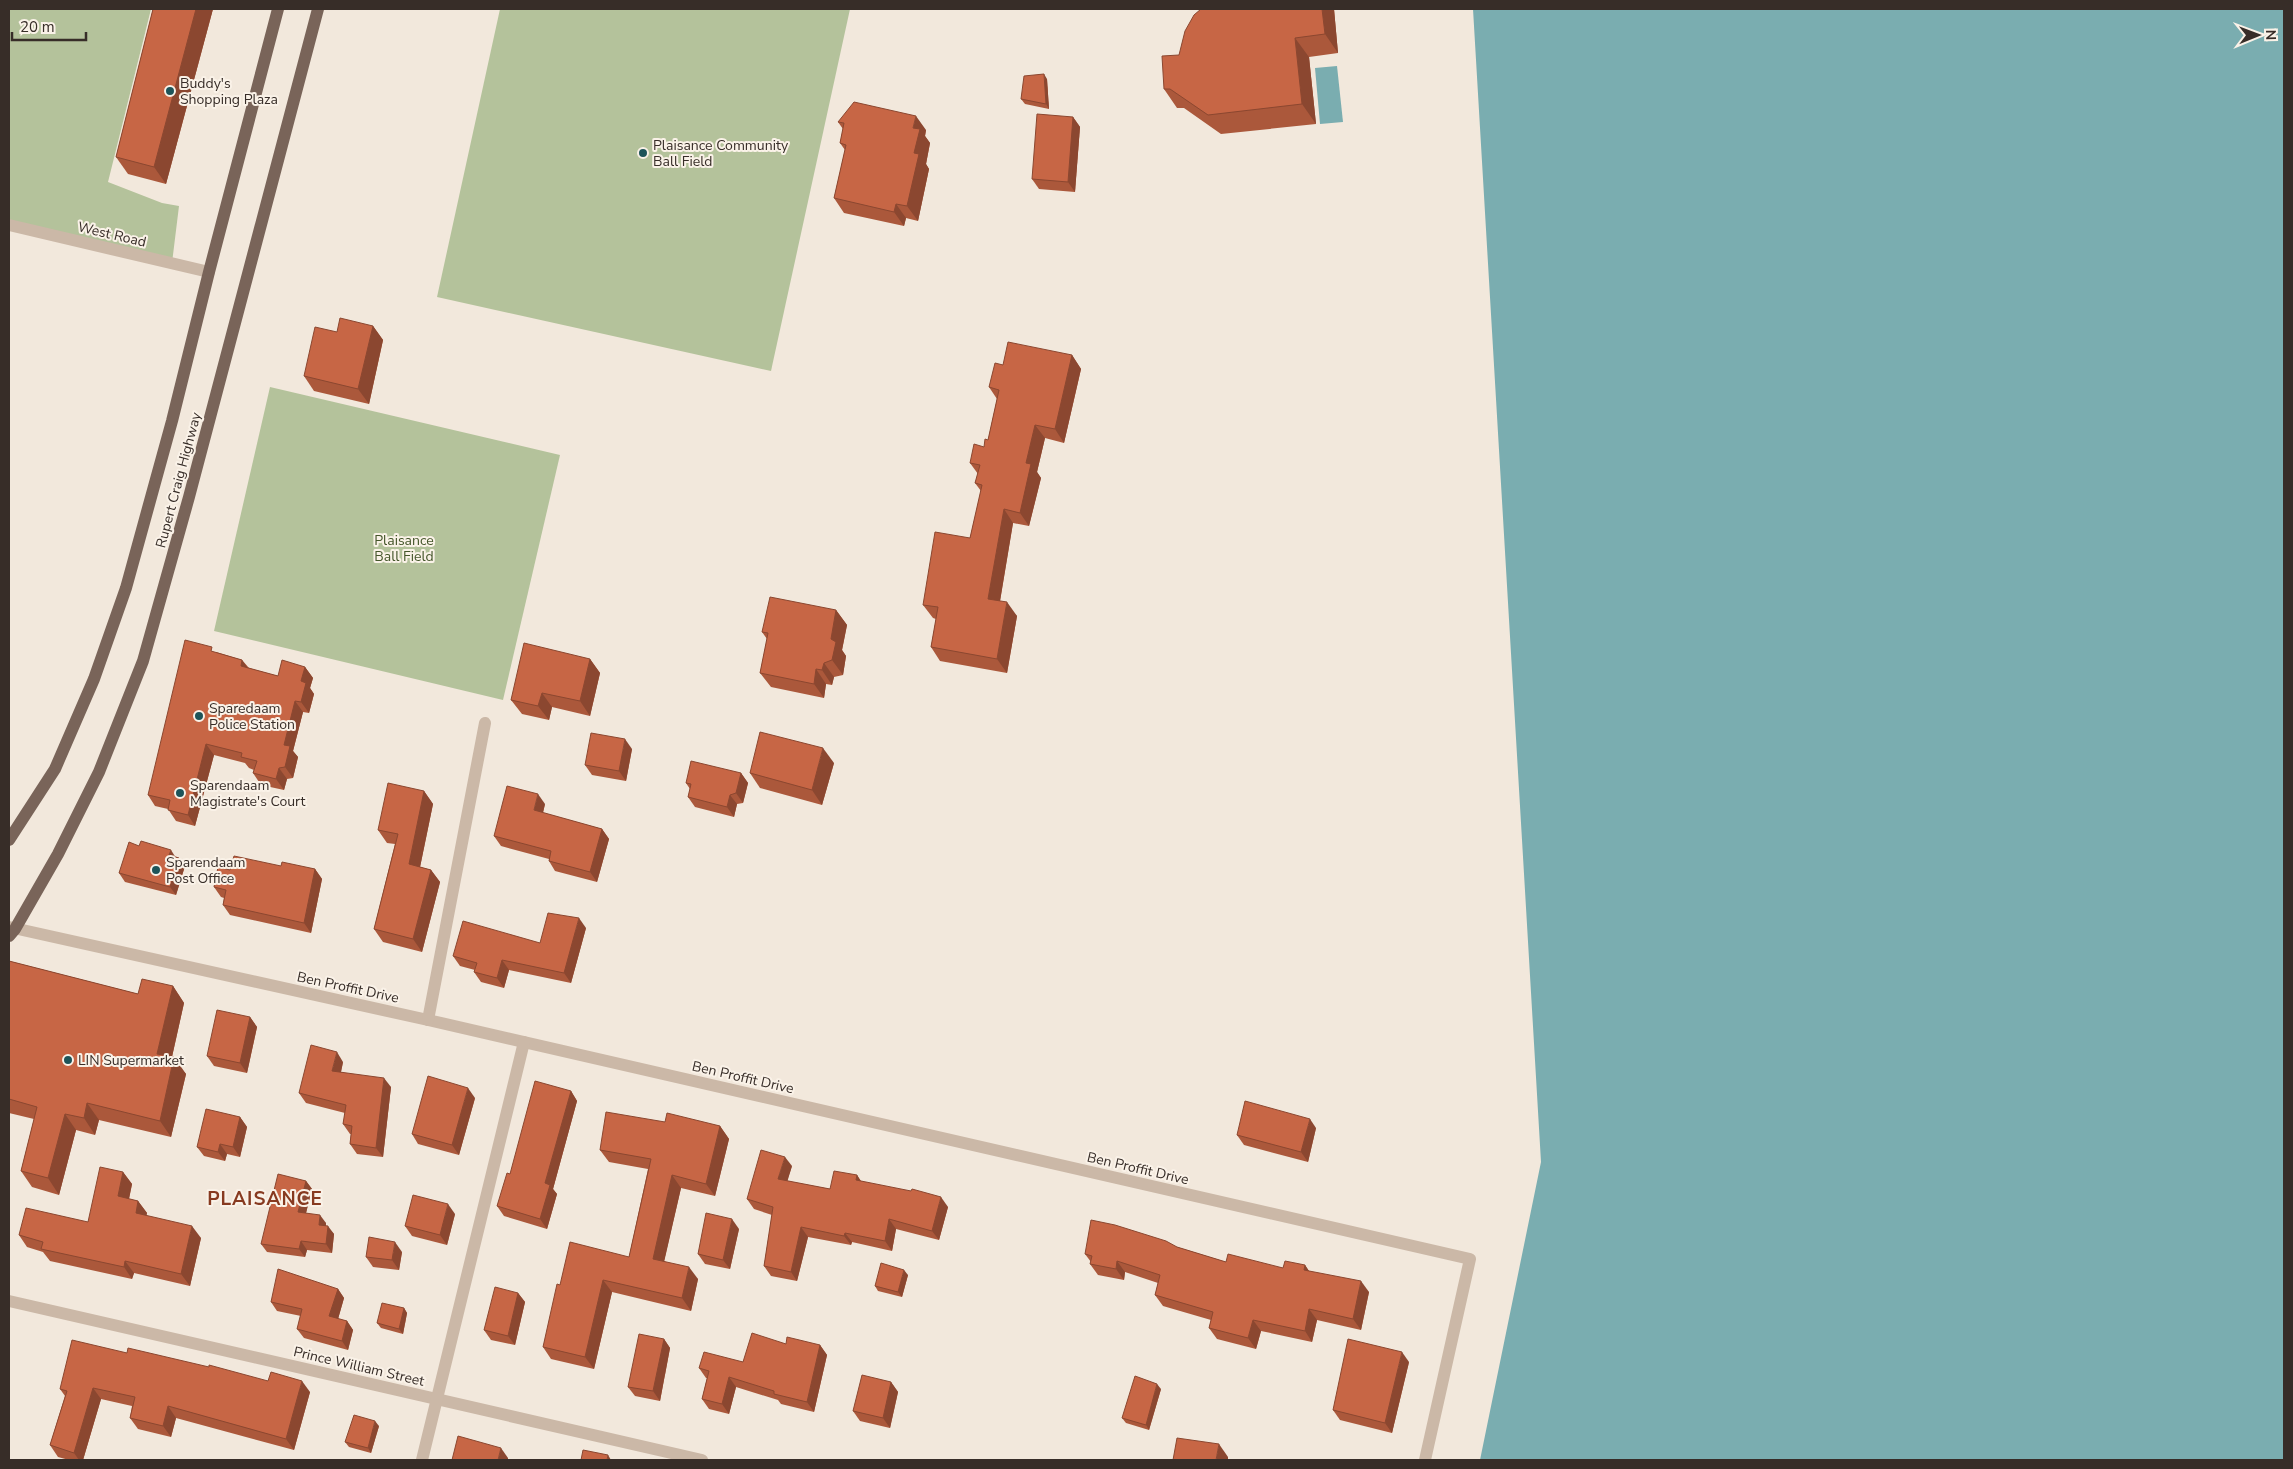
<svg xmlns="http://www.w3.org/2000/svg" width="2293" height="1469" font-family="'Nunito Sans',sans-serif">
<style>
.green{fill:#b4c29b}
.water{fill:#7aadb0}
.lines{fill:none;stroke-linecap:round;stroke-linejoin:round}
.minor{stroke:#cbb8a7;stroke-width:12}
.major{stroke:#796459;stroke-width:12}
.wall{fill:#ab583b}
.shaded-wall{fill:#8b4730}
.building{fill:#c76645;stroke:#8b4730}
.poi-dot{fill:#1d5459;stroke:#faf2e8;stroke-width:2}
.labels{text-anchor:middle;stroke-width:4;stroke-linejoin:round;paint-order:stroke}
.poi-label{font-size:14px;fill:#372d28;stroke:#faf2e8;text-anchor:start}
.street-label{font-size:14px;fill:#372d28;stroke:#faf2e8}
.park-label{font-size:14px;fill:#45562b;stroke:#faf2e8}
.district-label{font-size:19px;font-weight:bold;letter-spacing:1px;fill:#873a20;stroke:#faf2e8}
</style>
<rect width="100%" height="100%" fill="#f2e8dc"/>
<g class="green">
<polygon points="9,9 151,9 108,182 162,203 179,206 172,263 9,224"/>
<polygon points="500,9 850,9 771,371 437,297"/>
<polygon points="270,387 560,455 503,700 214,631"/>
</g>
<g class="water">
<polygon points="1473,9 2284,9 2284,1460 1480,1460 1541,1162"/>
<polygon points="1337,66 1343,122 1320,124 1315,68"/>
</g>
<g class="lines">
<g class="minor">
<polyline points="9,225 209,272"/>
<polyline points="9,927 428,1020 1470,1259 1425,1460"/>
<polyline points="428,1020 485,723"/>
<polyline points="9,1301 702,1460"/>
<polyline points="422,1460 524,1042"/>
</g>
<g class="major">
<polyline points="9,840 55,769 94,679 126,588 172,421 209,272 278,9"/>
<polyline points="9,936 15,929 58,854 99,772 143,661 189,497 318,9"/>
</g>
</g>
<g class="wall">
<polygon points="153,9 213,9 166,184 128,174 116,157"/>
<polygon points="1201,9 1334,9 1338,53 1309,57 1316,124 1221,134 1184,108 1177,108 1164,89"/>
<polygon points="1047,79 1049,109 1025,104 1021,99"/>
<polygon points="1073,117 1080,127 1075,192 1039,189 1032,179"/>
<polygon points="838,122 926,130 925,136 930,143 926,164 929,169 918,221 906,218 904,226 844,213 834,198 845,150 840,143 843,129"/>
<polygon points="373,326 383,340 369,404 314,391 304,376 337,332"/>
<polygon points="1072,355 1081,369 1064,443 1045,438 1037,472 1041,478 1029,526 1013,523 1000,601 1017,616 1007,673 940,661 931,647 936,619 933,618 923,605 970,538 981,491 975,483 978,474 970,463 984,447 988,440 997,399 989,387 1003,365"/>
<polygon points="836,610 847,625 842,650 846,656 843,675 834,677 832,685 826,684 824,698 771,687 760,673 767,639 762,632"/>
<polygon points="216,652 242,660 249,668 278,676 305,667 313,678 310,688 314,694 309,713 303,712 293,751 298,757 293,778 287,779 284,790 261,785 253,773 254,770 249,768 245,763 214,755 195,826 176,821 168,809 155,806 148,795"/>
<polygon points="590,659 600,673 590,716 552,707 549,720 522,714 511,700"/>
<polygon points="632,749 626,781 592,775 585,765"/>
<polygon points="834,763 822,805 760,788 750,773"/>
<polygon points="741,773 748,783 743,803 737,804 734,817 695,807 688,797 690,789 686,783"/>
<polygon points="424,791 433,804 420,867 431,870 440,882 422,952 383,942 374,929 395,844 387,843 378,830"/>
<polygon points="545,804 543,813 602,829 609,839 597,882 555,871 549,861 549,859 501,846 494,836"/>
<polygon points="139,846 175,857 185,866 176,895 125,882 119,873"/>
<polygon points="281,866 315,869 322,879 311,933 230,915 223,905 224,898 221,897 214,887 230,870"/>
<polygon points="586,928 571,983 509,970 504,988 481,982 474,972 475,970 460,966 453,956 540,943"/>
<polygon points="9,961 138,994 173,986 184,1003 172,1057 186,1074 171,1137 99,1120 95,1135 76,1130 59,1195 32,1187 21,1171 34,1119 9,1113"/>
<polygon points="250,1017 257,1027 247,1073 214,1066 207,1056"/>
<polygon points="343,1062 341,1072 391,1087 383,1157 357,1154 350,1144 351,1134 350,1134 343,1124 345,1113 306,1103 299,1093"/>
<polygon points="571,1091 577,1101 553,1189 557,1194 547,1229 504,1216 497,1206 510,1174"/>
<polygon points="475,1098 459,1155 418,1144 412,1134"/>
<polygon points="240,1117 247,1127 240,1157 227,1154 225,1161 204,1156 197,1147"/>
<polygon points="665,1122 720,1126 729,1139 715,1196 681,1188 664,1261 698,1279 691,1311 612,1292 594,1369 551,1359 543,1347 560,1285 629,1257 648,1169 609,1162 600,1150"/>
<polygon points="1316,1128 1308,1162 1244,1145 1237,1135"/>
<polygon points="792,1166 787,1181 830,1189 857,1175 861,1181 948,1207 939,1240 896,1229 892,1251 852,1242 851,1245 808,1237 797,1281 771,1276 764,1266 772,1215 754,1209 747,1199"/>
<polygon points="123,1172 132,1184 129,1199 138,1201 147,1213 146,1216 201,1238 190,1286 134,1273 132,1279 50,1261 43,1252 27,1247 19,1235 88,1222"/>
<polygon points="306,1181 312,1189 306,1213 326,1223 326,1226 334,1234 332,1253 307,1250 305,1257 267,1252 261,1244"/>
<polygon points="455,1214 447,1245 412,1236 405,1226"/>
<polygon points="739,1229 730,1269 705,1264 698,1254"/>
<polygon points="1177,1247 1226,1262 1283,1268 1305,1265 1309,1271 1369,1292 1361,1330 1317,1320 1312,1342 1261,1331 1256,1349 1217,1339 1209,1328 1211,1320 1163,1306 1155,1295 1158,1283 1125,1272 1124,1280 1098,1275 1090,1264 1091,1262 1085,1254"/>
<polygon points="402,1252 399,1270 373,1267 366,1257"/>
<polygon points="908,1275 902,1297 878,1291 875,1286"/>
<polygon points="338,1289 344,1298 338,1319 347,1321 353,1330 348,1350 304,1338 297,1329 301,1316 277,1311 271,1302"/>
<polygon points="518,1293 525,1302 515,1345 491,1340 484,1330"/>
<polygon points="404,1308 407,1313 403,1334 381,1328 377,1323"/>
<polygon points="664,1339 670,1348 660,1401 635,1396 628,1387"/>
<polygon points="786,1344 820,1345 827,1355 814,1412 781,1404 778,1400 736,1387 729,1414 709,1409 702,1399 707,1378 706,1378 699,1368 743,1362"/>
<polygon points="127,1353 310,1392 294,1450 176,1418 171,1437 138,1429 130,1418 132,1406 101,1399 83,1460 69,1460 58,1457 50,1445 65,1396 60,1389"/>
<polygon points="1409,1362 1392,1433 1340,1420 1333,1410"/>
<polygon points="891,1382 898,1392 890,1428 860,1421 853,1411"/>
<polygon points="1161,1389 1149,1430 1126,1423 1122,1418"/>
<polygon points="379,1426 371,1453 349,1447 345,1442"/>
</g>
<g class="shaded-wall">
<polygon points="196,9 213,9 166,184 154,167"/>
<polygon points="1322,9 1334,9 1338,53 1325,34"/>
<polygon points="1295,38 1309,57 1316,124 1302,104"/>
<polygon points="1044,74 1047,79 1049,109 1046,104"/>
<polygon points="916,116 926,130 925,136 930,143 926,164 929,169 918,221 907,206 914,153 913,128"/>
<polygon points="1073,117 1080,127 1075,192 1068,182"/>
<polygon points="896,204 906,218 904,226 894,212"/>
<polygon points="373,326 383,340 369,404 358,389"/>
<polygon points="1072,355 1081,369 1064,443 1055,429"/>
<polygon points="1035,425 1045,438 1037,472 1041,478 1029,526 1020,513 1026,463"/>
<polygon points="1004,509 1013,523 998,613 988,599"/>
<polygon points="1007,602 1017,616 1007,673 997,659"/>
<polygon points="836,610 847,625 842,650 846,656 843,675 832,660 831,639"/>
<polygon points="590,659 600,673 590,716 580,701"/>
<polygon points="242,660 250,671 241,666"/>
<polygon points="824,663 834,677 832,685 822,670"/>
<polygon points="305,667 313,678 310,688 314,694 309,713 301,702 301,681"/>
<polygon points="816,669 826,684 824,698 814,684"/>
<polygon points="542,693 552,707 549,720 538,706"/>
<polygon points="295,701 303,712 293,751 298,757 293,778 285,767 284,745"/>
<polygon points="625,739 632,749 626,781 619,771"/>
<polygon points="206,744 214,755 195,826 188,815"/>
<polygon points="823,748 834,763 822,805 812,790"/>
<polygon points="279,768 287,779 284,790 276,779"/>
<polygon points="741,773 748,783 743,803 736,793"/>
<polygon points="424,791 433,804 418,877 409,864"/>
<polygon points="538,794 545,804 541,820 534,810"/>
<polygon points="730,795 737,804 734,817 727,807"/>
<polygon points="602,829 609,839 597,882 590,872"/>
<polygon points="171,850 176,858 169,855"/>
<polygon points="179,858 185,866 176,895 170,887"/>
<polygon points="315,869 322,879 311,933 304,923"/>
<polygon points="431,870 440,882 422,952 413,939"/>
<polygon points="579,918 586,928 571,983 564,973"/>
<polygon points="502,960 509,970 504,988 497,978"/>
<polygon points="173,986 184,1003 169,1070 157,1054"/>
<polygon points="250,1017 257,1027 247,1073 240,1063"/>
<polygon points="337,1052 343,1062 339,1081 332,1071"/>
<polygon points="174,1057 186,1074 171,1137 160,1121"/>
<polygon points="384,1078 391,1087 383,1157 376,1148"/>
<polygon points="468,1088 475,1098 459,1155 452,1145"/>
<polygon points="571,1091 577,1101 553,1189 557,1194 547,1229 540,1219 545,1183"/>
<polygon points="87,1103 99,1120 95,1135 84,1118"/>
<polygon points="65,1114 76,1130 59,1195 48,1178"/>
<polygon points="240,1117 247,1127 240,1157 233,1147"/>
<polygon points="1310,1119 1316,1128 1308,1162 1301,1152"/>
<polygon points="720,1126 729,1139 715,1196 706,1184"/>
<polygon points="220,1144 227,1154 225,1161 218,1152"/>
<polygon points="785,1157 792,1166 785,1189 778,1179"/>
<polygon points="123,1172 132,1184 127,1208 118,1196"/>
<polygon points="672,1175 681,1188 662,1271 653,1259"/>
<polygon points="857,1175 863,1185 856,1180"/>
<polygon points="306,1181 312,1189 304,1221 298,1212"/>
<polygon points="941,1197 948,1207 939,1240 932,1231"/>
<polygon points="138,1201 147,1213 144,1226 136,1213"/>
<polygon points="448,1204 455,1214 447,1245 440,1235"/>
<polygon points="320,1215 326,1223 325,1233 319,1225"/>
<polygon points="732,1219 739,1229 730,1269 723,1260"/>
<polygon points="889,1219 896,1229 892,1251 885,1241"/>
<polygon points="192,1226 201,1238 190,1286 181,1274"/>
<polygon points="328,1226 334,1234 332,1253 326,1244"/>
<polygon points="801,1227 808,1237 797,1281 791,1272"/>
<polygon points="845,1233 852,1242 851,1245 844,1236"/>
<polygon points="301,1241 307,1250 305,1257 299,1249"/>
<polygon points="395,1242 402,1252 399,1270 392,1260"/>
<polygon points="125,1261 134,1273 132,1279 124,1267"/>
<polygon points="1117,1261 1125,1272 1124,1280 1116,1269"/>
<polygon points="1305,1265 1312,1276 1304,1270"/>
<polygon points="689,1267 698,1279 691,1311 682,1298"/>
<polygon points="904,1270 908,1275 902,1297 898,1292"/>
<polygon points="603,1280 612,1292 594,1369 585,1357"/>
<polygon points="1361,1281 1369,1292 1361,1330 1353,1319"/>
<polygon points="338,1289 344,1298 336,1326 329,1316"/>
<polygon points="518,1293 525,1302 515,1345 508,1336"/>
<polygon points="404,1308 407,1313 403,1334 399,1329"/>
<polygon points="1309,1309 1317,1320 1312,1342 1305,1331"/>
<polygon points="1253,1320 1261,1331 1256,1349 1248,1338"/>
<polygon points="347,1321 353,1330 348,1350 342,1341"/>
<polygon points="664,1339 670,1348 660,1401 653,1391"/>
<polygon points="820,1345 827,1355 814,1412 807,1402"/>
<polygon points="1402,1352 1409,1362 1392,1433 1385,1423"/>
<polygon points="729,1377 736,1387 729,1414 722,1404"/>
<polygon points="302,1381 310,1392 294,1450 286,1439"/>
<polygon points="891,1382 898,1392 890,1428 883,1418"/>
<polygon points="1157,1384 1161,1389 1149,1430 1146,1425"/>
<polygon points="93,1388 101,1399 83,1460 79,1460 74,1453"/>
<polygon points="168,1406 176,1418 171,1437 163,1426"/>
<polygon points="375,1421 379,1426 371,1453 368,1448"/>
<polygon points="1219,1444 1228,1457 1228,1460 1216,1460"/>
<polygon points="501,1448 508,1458 508,1460 498,1460"/>
<polygon points="608,1455 611,1460 607,1460"/>
</g>
<g class="building">
<polygon points="153,9 196,9 154,167 116,157"/>
<polygon points="1201,9 1322,9 1325,34 1295,38 1302,104 1208,115 1170,89 1164,89 1162,56 1179,55 1185,31 1194,15"/>
<polygon points="1044,74 1046,104 1021,99 1024,76"/>
<polygon points="854,102 916,116 913,128 920,129 914,153 919,154 907,206 896,204 894,212 834,198 846,145 840,143 844,123 838,122"/>
<polygon points="1037,114 1073,117 1068,182 1032,179"/>
<polygon points="340,318 373,326 358,389 304,376 315,327 337,332"/>
<polygon points="1008,342 1072,355 1055,429 1035,425 1026,463 1031,464 1020,513 1004,509 988,599 1007,602 997,659 931,647 938,607 923,605 935,532 970,538 982,485 975,483 980,465 970,463 974,444 984,447 985,439 988,440 999,390 989,387 995,363 1003,365"/>
<polygon points="770,597 836,610 831,639 836,642 832,660 824,663 822,670 816,669 814,684 760,673 768,633 762,632"/>
<polygon points="185,640 212,647 211,651 242,660 241,666 278,676 282,660 305,667 301,681 306,683 301,702 295,701 284,745 290,746 285,767 279,768 276,779 253,773 257,761 241,757 242,753 206,744 188,815 168,810 170,800 148,795"/>
<polygon points="524,643 590,659 580,701 542,693 538,706 511,700"/>
<polygon points="760,732 823,748 812,790 750,773"/>
<polygon points="591,733 625,739 619,771 585,765"/>
<polygon points="691,761 741,773 736,793 730,795 727,807 688,797 691,784 686,783"/>
<polygon points="388,783 424,791 409,864 431,870 413,939 374,929 398,834 378,830"/>
<polygon points="507,786 538,794 534,810 602,829 590,872 549,861 551,851 494,836"/>
<polygon points="141,841 171,850 169,855 179,858 170,887 119,873 129,842 139,846"/>
<polygon points="234,856 281,866 282,862 315,869 304,923 223,905 226,890 214,887 218,867 230,870"/>
<polygon points="548,913 579,918 564,973 502,960 497,978 474,972 477,963 453,956 463,921 540,943"/>
<polygon points="9,961 138,994 142,979 173,986 157,1054 174,1057 160,1121 87,1103 84,1118 65,1114 48,1178 21,1171 37,1107 9,1099"/>
<polygon points="217,1010 250,1017 240,1063 207,1056"/>
<polygon points="311,1045 337,1052 332,1071 384,1078 376,1148 350,1144 352,1126 343,1124 346,1105 299,1093"/>
<polygon points="428,1076 468,1088 452,1145 412,1134"/>
<polygon points="535,1081 571,1091 545,1183 550,1185 540,1219 497,1206 507,1173 510,1174"/>
<polygon points="1245,1101 1310,1119 1301,1152 1237,1135"/>
<polygon points="206,1109 240,1117 233,1147 220,1144 218,1152 197,1147"/>
<polygon points="606,1112 665,1122 667,1113 720,1126 706,1184 672,1175 653,1259 689,1267 682,1298 603,1280 585,1357 543,1347 557,1284 560,1285 570,1242 629,1257 651,1159 600,1150"/>
<polygon points="761,1150 785,1157 778,1179 830,1189 834,1171 857,1175 856,1180 911,1191 912,1189 941,1197 932,1231 889,1219 885,1241 845,1233 844,1236 801,1227 791,1272 764,1266 773,1207 747,1199"/>
<polygon points="100,1167 123,1172 118,1196 138,1201 136,1213 192,1226 181,1274 125,1261 124,1267 41,1249 43,1242 19,1235 26,1208 88,1222"/>
<polygon points="278,1174 306,1181 298,1212 320,1215 319,1225 328,1226 326,1244 301,1241 299,1249 261,1244"/>
<polygon points="413,1195 448,1204 440,1235 405,1226"/>
<polygon points="706,1213 732,1219 723,1260 698,1254"/>
<polygon points="1091,1220 1115,1225 1166,1241 1177,1247 1226,1262 1228,1254 1283,1268 1285,1261 1305,1265 1304,1270 1361,1281 1353,1319 1309,1309 1305,1331 1253,1320 1248,1338 1209,1328 1213,1312 1155,1295 1160,1275 1117,1261 1116,1269 1090,1264 1092,1256 1085,1254"/>
<polygon points="369,1237 395,1242 392,1260 366,1257"/>
<polygon points="881,1263 904,1270 898,1292 875,1286"/>
<polygon points="278,1269 338,1289 329,1316 347,1321 342,1341 297,1329 302,1309 271,1302"/>
<polygon points="495,1287 518,1293 508,1336 484,1330"/>
<polygon points="382,1303 404,1308 399,1329 377,1323"/>
<polygon points="752,1333 786,1344 787,1337 820,1345 807,1402 774,1394 774,1391 729,1377 722,1404 702,1399 709,1371 699,1368 704,1352 743,1362"/>
<polygon points="639,1334 664,1339 653,1391 628,1387"/>
<polygon points="1348,1339 1402,1352 1385,1423 1333,1410"/>
<polygon points="72,1340 127,1353 128,1348 209,1367 209,1365 268,1381 271,1372 302,1381 286,1439 168,1406 163,1426 130,1418 135,1397 93,1388 74,1453 50,1445 67,1391 60,1389"/>
<polygon points="862,1375 891,1382 883,1418 853,1411"/>
<polygon points="1135,1376 1157,1384 1146,1425 1122,1418"/>
<polygon points="354,1415 375,1421 368,1448 345,1442"/>
<polygon points="458,1436 501,1448 498,1460 452,1460"/>
<polygon points="1177,1438 1219,1444 1216,1460 1173,1460"/>
<polygon points="583,1450 608,1455 607,1460 581,1460"/>
</g>
<g class="poi-dot">
<circle cx="170" cy="91" r="5"/>
<circle cx="643" cy="153" r="5"/>
<circle cx="199" cy="716" r="5"/>
<circle cx="180" cy="793" r="5"/>
<circle cx="156" cy="870" r="5"/>
<circle cx="68" cy="1060" r="5"/>
</g>
<g class="labels">
<g class="poi-label">
<text x="180" y="88">Buddy's<tspan x="180" dy="16">Shopping Plaza</tspan></text>
<text x="653" y="150">Plaisance Community<tspan x="653" dy="16">Ball Field</tspan></text>
<text x="209" y="713">Sparedaam<tspan x="209" dy="16">Police Station</tspan></text>
<text x="190" y="790">Sparendaam<tspan x="190" dy="16">Magistrate's Court</tspan></text>
<text x="166" y="867">Sparendaam<tspan x="166" dy="16">Post Office</tspan></text>
<text x="78" y="1065">LIN Supermarket</text>
</g>
<g class="street-label">
<text transform="translate(112 234) rotate(13)" y="5">West Road</text>
<text transform="translate(178 480) rotate(-75)" y="5">Rupert Craig Highway</text>
<text transform="translate(348 987) rotate(12)" y="5">Ben Proffit Drive</text>
<text transform="translate(743 1077) rotate(13)" y="5">Ben Proffit Drive</text>
<text transform="translate(1138 1168) rotate(13)" y="5">Ben Proffit Drive</text>
<text transform="translate(359 1366) rotate(13)" y="5">Prince William Street</text>
</g>
<g class="park-label">
<text x="404" y="545">Plaisance<tspan x="404" dy="16">Ball Field</tspan></text>
</g>
<g class="district-label">
<text x="265" y="1205">PLAISANCE</text>
</g>
</g>
<rect width="2293" height="1469" fill="none" stroke="#372d28" stroke-width="20"/>
<g transform="translate(2258 35) rotate(89)" stroke="#faf2e8" stroke-width="4" paint-order="stroke">
<path d="M0-4L9 19L0 12L-9 19Z" fill="#372d28"/>
<text y="-8" font-size="14" font-weight="bold" text-anchor="middle" fill="#372d28">N</text>
</g>
<path d="M12 32v8h74v-8" fill="none" stroke="#372d28" stroke-width="2.5"/>
<text x="20" y="32" font-size="15" fill="#372d28" stroke="#faf2e8" stroke-width="4" paint-order="stroke">20 m</text>
</svg>
